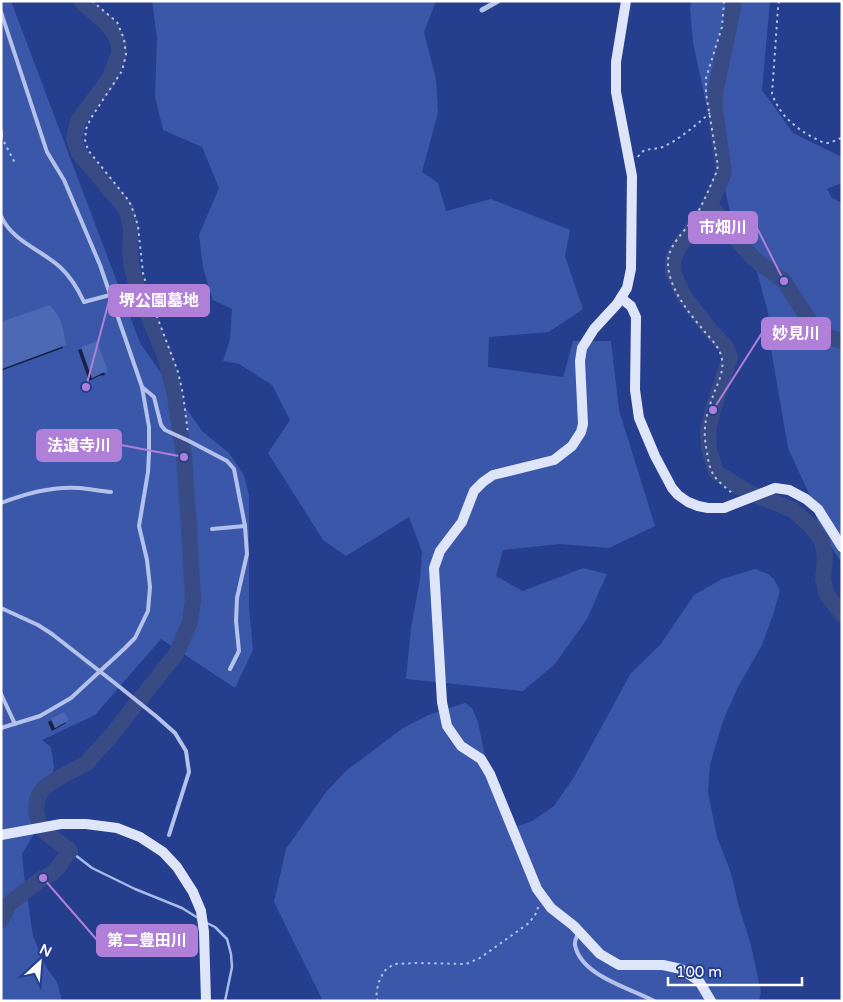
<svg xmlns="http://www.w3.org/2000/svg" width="843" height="1002" font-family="'Varela Round','Noto Sans JP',sans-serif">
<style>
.green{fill:#3a57aa}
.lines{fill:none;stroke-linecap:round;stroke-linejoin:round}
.stream{stroke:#a9bbeb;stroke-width:2.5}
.river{stroke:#384b85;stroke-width:16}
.building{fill:#4e68b4;filter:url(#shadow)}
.path{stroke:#b4c2eb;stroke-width:2;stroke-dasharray:2.5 4;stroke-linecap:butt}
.lane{stroke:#b4c2eb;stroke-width:4}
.street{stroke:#b4c2eb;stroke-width:5}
.secondary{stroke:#dfe5f9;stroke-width:10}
.leader{fill:none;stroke:#b080d9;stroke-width:2}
.callout-dot{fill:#b080d9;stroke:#253e8d;stroke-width:2}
.callout{fill:#b080d9;stroke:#b080d9;stroke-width:2}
.callout-label{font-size:16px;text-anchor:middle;font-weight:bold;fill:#fff}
</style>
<defs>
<filter id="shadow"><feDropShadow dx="-3" dy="3" stdDeviation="0" flood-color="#0009"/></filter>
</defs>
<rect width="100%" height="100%" fill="#253e8d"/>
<g class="green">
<polygon points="1,1 11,1 140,343 202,431 229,453 244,475 249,496 249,607 253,650 235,688 161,639 95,715 42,740 51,747 54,766 51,782 40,807 35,832 22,854 24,875 33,936 46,967 57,982 62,1001 1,1001"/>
<polygon points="152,1 436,1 424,32 436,79 438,113 422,172 438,183 446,211 491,199 570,230 565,256 583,309 549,332 489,337 488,367 563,377 573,341 611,341 619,410 655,526 609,548 560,544 503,550 496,576 523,591 583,568 607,574 587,619 555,664 523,691 406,679 411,628 420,579 422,552 409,517 346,556 323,540 268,453 290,420 272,385 239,364 223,361 230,339 232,309 213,300 203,268 199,235 219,188 202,147 163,130 155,97 157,38"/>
<polygon points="691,1 770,1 762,90 793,133 842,157 842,183 827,189 832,198 842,203 842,563 820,530 811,498 788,448 772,355 768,313 746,230 730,212 693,43 690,9"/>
<polygon points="755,569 768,574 774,579 780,591 773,615 762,645 737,689 723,721 710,765 708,792 717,837 731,873 739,907 751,945 761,992 759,1001 323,1001 274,902 286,849 326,792 346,771 403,728 428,715 465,703 472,708 478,722 487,766 493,793 500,811 509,822 518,826 532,821 554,806 574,777 631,673 660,645 694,595 722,579"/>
</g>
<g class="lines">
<g class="stream">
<polyline points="70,851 92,868 135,889 182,908 198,918"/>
<polyline points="205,922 215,927 227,939 231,954 232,967 225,1001"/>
</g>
<g class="river">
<polyline points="733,1 733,8 715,94 715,109 724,173 710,204 702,217 680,245 673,259 673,272 684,296 710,330 726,347 730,357 713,410 708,431 709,449 716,472 746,491 793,510 810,525 822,541 825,556 823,580 827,595 842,614"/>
<polyline points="710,204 734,236 753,258 784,281 811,323 822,335 842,341"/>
<path d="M 1,920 L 10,903 L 43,878 C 56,874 62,861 70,851 C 62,843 46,836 41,826 C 34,814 34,797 45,787 C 55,778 76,769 89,762 L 90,759 L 110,737 L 176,654 L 190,622 L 193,600 L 189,527 L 184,457 L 175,396 L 166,359 L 138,291 L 132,268 L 130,252 L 131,227 L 126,209 L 79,153 L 74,139 L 78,121 L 109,79 L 119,54 L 119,44 L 113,32 L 106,23 L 81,1"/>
</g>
</g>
<g class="building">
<polygon points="50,305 60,319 63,329 66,345 1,369 1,322"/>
<polygon points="97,341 108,372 102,373 92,378 81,347"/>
<polygon points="64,712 69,720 55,728 51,719"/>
</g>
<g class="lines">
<g class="path">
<polyline points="92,1 117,22 124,39 126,55 122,71 91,118 86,129 85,140 88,150 129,201 134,213 138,226 143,273 150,298 178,372 183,394 188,433"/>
<path d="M 724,1 L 722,27 L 706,78 L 706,93 L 718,166 L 716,173 C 710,187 704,201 697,214 C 688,229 668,244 668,262 C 668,288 689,313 705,332 C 712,340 721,349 722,360 C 724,371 718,383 714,393 C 706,416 702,428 707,452 C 708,461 710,470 715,477 C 720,484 728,489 734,495"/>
<path d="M 779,1 L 778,8 L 772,94 C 780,115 793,126 812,137 C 817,139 822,143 827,143 C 832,143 837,139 842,138"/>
<polyline points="4,142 15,163"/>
<path d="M 638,157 C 643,146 655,151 665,146 C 681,138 696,125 710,113"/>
<polyline points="378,1001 376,998 378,984 384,971 394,964 417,963 466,964 480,958 529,923 537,912 538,907"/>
</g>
<g class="lane">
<polyline points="1,12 47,152 64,180 100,265 142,387 149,427 149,453 148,472 139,526 147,560 150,587 148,611 135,638 124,649 71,698 40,716 1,728"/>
<polyline points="1,131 1,138"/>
<path d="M 1,216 C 13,242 40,249 60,267 C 71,277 78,289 84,302 L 110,295"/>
<polyline points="142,387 154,397 161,425 165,430 189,441 227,461 234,469 245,526 247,554 237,598 236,621 239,651 230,669"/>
<path d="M 1,503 C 24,494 54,486 79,488 C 90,489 100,491 111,492"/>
<polyline points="212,529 245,526"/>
<polyline points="1,608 38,625 52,634 116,684 157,717 175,733 186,751 189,772 169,835"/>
<polyline points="1,694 15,724"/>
<path d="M 578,933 C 577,937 574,941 575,945 C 581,976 630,988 654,1001"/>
</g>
<polyline class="street" points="482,10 498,1"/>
<g class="secondary">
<polyline points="626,1 616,62 616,92 632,176 631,269 627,288 617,304 594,329 582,348 580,361 583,424 581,432 572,446 554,460 493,475 483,482 474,491 462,522 440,551 434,568 442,702 447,726 461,746 481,759 490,774 537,889 551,908 574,926 600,954 619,965 663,965 681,969 699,981 711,1001"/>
<polyline points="621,298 631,306 636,317 635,390 639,418 655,456 672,488 678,495 688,502 698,506 708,508 724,508 775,488 789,490 806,499 818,509 842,547"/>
<polyline points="1,835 61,824 86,824 117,828 140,837 163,852 177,867 193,892 201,911 204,932 206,1001"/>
</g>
</g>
<path class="leader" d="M784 281L757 228M86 387L109 301M713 410L762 333M184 457L121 445M43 878L97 940"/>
<g class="callout-dot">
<circle cx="784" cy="281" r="5"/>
<circle cx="86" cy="387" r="5"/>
<circle cx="713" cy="410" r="5"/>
<circle cx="184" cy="457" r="5"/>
<circle cx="43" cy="878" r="5"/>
</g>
<g class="callout">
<rect x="689" y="212" width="68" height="31" rx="5"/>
<rect x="109" y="285" width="100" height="31" rx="5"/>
<rect x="762" y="318" width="68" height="31" rx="5"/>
<rect x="37" y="430" width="84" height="31" rx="5"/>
<rect x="97" y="925" width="100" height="31" rx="5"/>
</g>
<g class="callout-label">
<text x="723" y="233">市畑川</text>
<text x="159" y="306">堺公園墓地</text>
<text x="796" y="339">妙見川</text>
<text x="79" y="451">法道寺川</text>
<text x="147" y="946">第二豊田川</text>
</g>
<rect width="843" height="1002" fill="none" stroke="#ffffff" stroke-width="5"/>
<g transform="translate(40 962) rotate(26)" stroke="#253e8d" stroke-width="4" paint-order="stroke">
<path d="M0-4L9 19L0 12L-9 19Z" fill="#ffffff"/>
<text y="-8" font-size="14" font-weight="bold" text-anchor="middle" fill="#ffffff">N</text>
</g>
<path d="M668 977v8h134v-8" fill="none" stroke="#ffffff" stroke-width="2.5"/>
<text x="676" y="977" font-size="15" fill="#ffffff" stroke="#253e8d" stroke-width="4" paint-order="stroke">100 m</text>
</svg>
